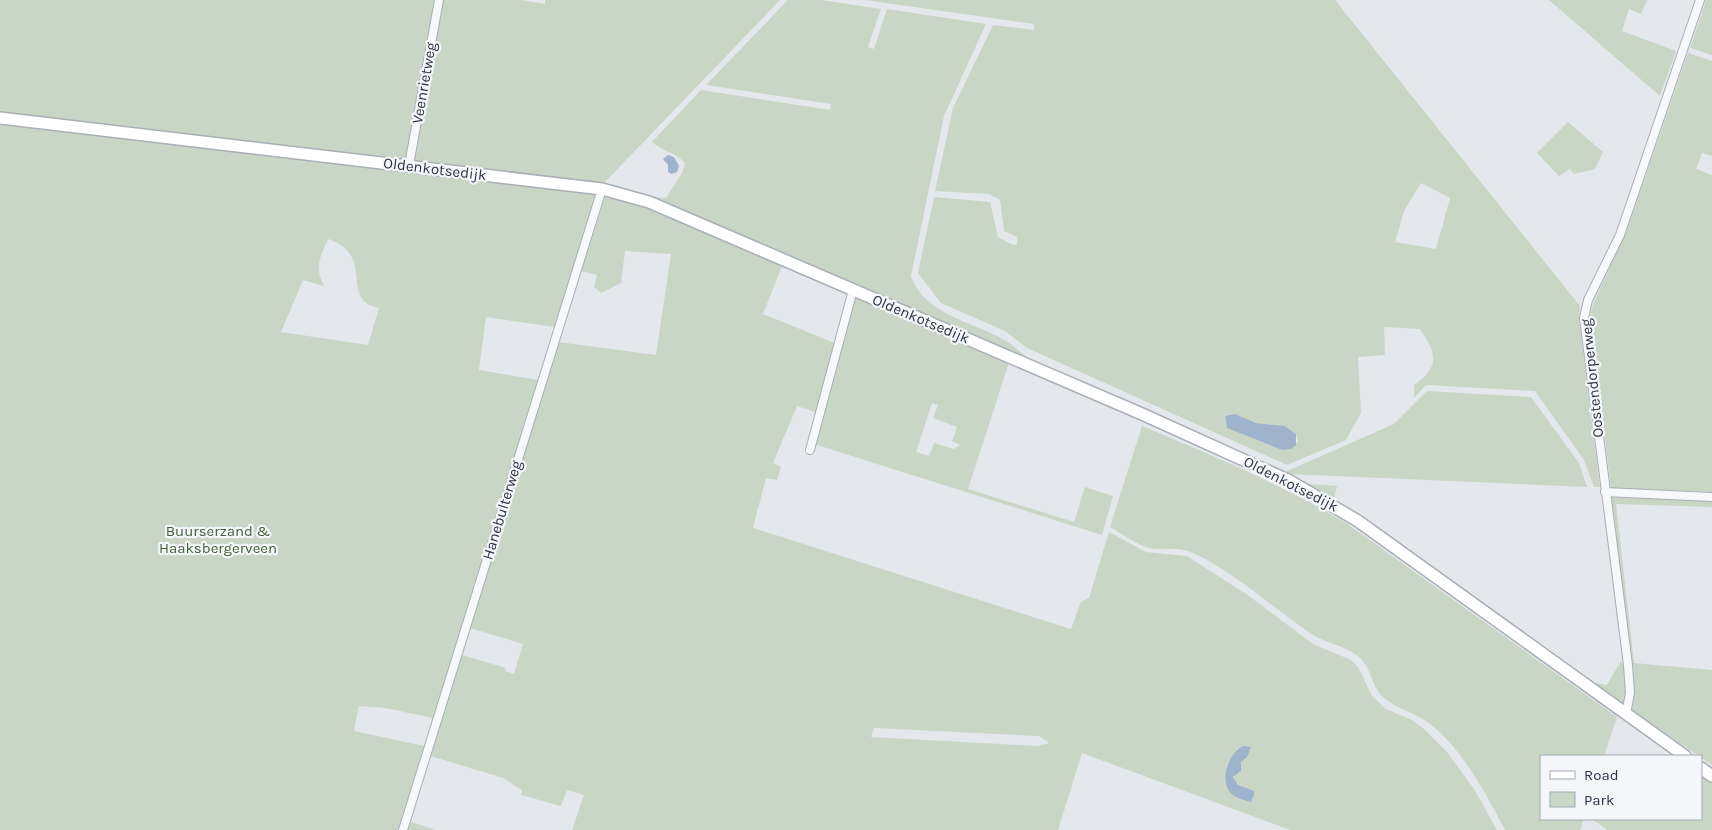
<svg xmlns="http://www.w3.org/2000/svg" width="1712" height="830" font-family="Karla,sans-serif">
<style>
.green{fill:#c9d6c5;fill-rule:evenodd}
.water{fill:#9fb4cc}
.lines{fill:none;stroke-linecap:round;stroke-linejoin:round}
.street-casing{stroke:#a9aeb7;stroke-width:10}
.secondary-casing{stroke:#a9aeb7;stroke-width:14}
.street{stroke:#f7f8fa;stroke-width:8}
.secondary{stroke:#fff;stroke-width:11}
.labels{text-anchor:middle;stroke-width:4.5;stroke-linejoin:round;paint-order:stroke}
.street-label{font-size:15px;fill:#2b3445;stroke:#f4f6f9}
.park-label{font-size:15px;fill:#3f6138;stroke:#f4f6f9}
</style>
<rect width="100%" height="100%" fill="#e4e7ec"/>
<g class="green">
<path d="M 0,0 L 436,0 L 407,171 L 596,192 L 555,327 L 486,317 L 479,370 L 538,380 L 433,718 L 385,708 L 359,706 L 354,731 L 424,746 L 399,830 L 0,830 ZM 328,239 C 377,255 338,300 379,308 L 368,345 L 281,332 L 303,280 L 324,286 C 314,267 320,257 328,239 Z"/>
<polygon points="441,0 521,0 545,4 545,0 780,0 604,183 596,183 412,162"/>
<path d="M 788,0 L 821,0 L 881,9 L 868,47 L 874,49 L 887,9 L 986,24 L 944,116 L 911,276 C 924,314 970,321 1001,338 C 1011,343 1020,352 1029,359 L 651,197 L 666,198 L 682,173 L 685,163 C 676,153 662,151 652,142 L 701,90 L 830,110 L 831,104 L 706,85 Z"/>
<path d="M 865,0 L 1335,0 L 1580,306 L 1579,319 L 1600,487 L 1594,487 L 1584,460 L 1535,391 L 1426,385 L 1414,398 L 1414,385 C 1440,367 1437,354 1420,329 L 1384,327 L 1385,355 L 1358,357 L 1361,413 L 1346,440 L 1287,465 L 1027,348 L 1005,331 L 941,303 L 918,273 L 934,197 L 990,202 L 998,237 L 1011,244 L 1017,245 L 1017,237 L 1004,231 L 1000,200 L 989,194 L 935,191 L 953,108 L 993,25 L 1034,30 L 1034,24 ZM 1421,183 L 1450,198 L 1436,249 L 1395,242 L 1404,211 ZM 1225,416 L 1256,423 L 1285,426 L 1296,434 L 1298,442 L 1282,450 L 1227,428 Z"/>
<polygon points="1549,0 1647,0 1641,14 1629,9 1622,31 1676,51 1660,96"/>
<polygon points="1706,0 1712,0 1712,55 1690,48"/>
<polygon points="1688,53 1712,61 1712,156 1702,153 1696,169 1712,175 1712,492 1611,488 1590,318 1593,304 1627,230"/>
<polygon points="1568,122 1603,152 1595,169 1574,174 1570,169 1559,176 1537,153"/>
<path d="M 605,197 L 629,202 L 653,211 L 782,266 L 763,314 L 837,344 L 818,413 L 797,406 L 773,463 L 781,467 L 777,480 L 766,478 L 753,528 L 1071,629 L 1081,602 L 1089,598 L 1109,532 L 1146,552 L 1187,556 L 1249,596 L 1313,644 L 1351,660 L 1358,667 L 1372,696 L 1386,709 L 1412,720 L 1424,729 L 1447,752 L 1474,789 L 1497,830 L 1290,830 L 1082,753 L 1058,830 L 572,830 L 584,795 L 567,790 L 561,806 L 521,795 L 522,790 L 503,778 L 431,756 L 462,655 L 506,668 L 505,671 L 514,674 L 523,644 L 470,628 L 558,342 L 656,355 L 671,254 L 625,251 L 621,283 L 601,293 L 594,287 L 597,275 L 581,271 ZM 874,728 L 1039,736 L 1049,743 L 1039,746 L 871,737 ZM 1237,752 L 1248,752 L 1241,762 L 1240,773 L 1234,774 L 1235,781 L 1242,788 L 1253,791 L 1253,800 L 1226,780 L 1227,765 Z"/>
<path d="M 855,297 L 1009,363 L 968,489 L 1074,522 L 1085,487 L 1113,496 L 1102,535 L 814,444 ZM 932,403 L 938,405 L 933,418 L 957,427 L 952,441 L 960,445 L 954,449 L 934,443 L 929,456 L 916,452 Z"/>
<polygon points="1427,391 1531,397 1579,463 1587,487 1289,474 1285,472 1394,424"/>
<path d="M 1142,426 C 1212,455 1281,484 1346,523 L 1617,717 L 1604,756 L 1541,756 L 1541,819 L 1584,819 L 1580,830 L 1505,830 C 1485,792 1463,750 1429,723 C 1414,712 1396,709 1383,697 C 1371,686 1372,669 1360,658 C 1346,645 1325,644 1310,633 C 1270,606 1235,572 1191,552 C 1177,546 1161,552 1146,547 C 1134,543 1121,533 1110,527 Z"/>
<polygon points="1308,484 1337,486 1334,498"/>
<polygon points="1609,496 1712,499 1712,507 1616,504 1634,663 1712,670 1712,765 1630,709"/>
<path d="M 1621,661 C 1631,673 1628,692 1625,706 L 1595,683 L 1607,685 Z"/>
<polygon points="1701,776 1712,784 1712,830 1607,830 1592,819 1701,819"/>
<polygon points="411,822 436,830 408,830"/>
</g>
<g class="water">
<polygon points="668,155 674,157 679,166 677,172 671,174 668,172 668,165 663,159"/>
<polygon points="1235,414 1256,423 1285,426 1296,434 1296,445 1291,449 1282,450 1227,428 1225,416"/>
<path d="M 1243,746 L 1251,747 L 1247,757 L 1241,762 L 1241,771 L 1233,777 L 1238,785 L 1254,791 L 1254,795 L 1251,802 C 1244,800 1234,798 1229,791 C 1220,776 1229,754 1243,746 Z"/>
</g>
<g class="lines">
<g class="street-casing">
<g id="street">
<polyline points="409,165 439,0"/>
<polyline points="810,450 853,290"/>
<polyline points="1605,492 1712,497"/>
<polyline points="1626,714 1630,693 1628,665 1584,318 1588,300 1620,235 1700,0"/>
<polyline points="403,830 602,189"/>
</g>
</g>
<g class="secondary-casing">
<g id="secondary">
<polyline points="0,118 602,189 649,202 1142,414 1290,481 1358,521 1685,756"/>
<polyline points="1701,768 1712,776"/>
</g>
</g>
<use href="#street" class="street"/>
<use href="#secondary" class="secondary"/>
</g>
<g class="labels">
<g class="street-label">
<text transform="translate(424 83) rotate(-80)" y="5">Veenrietweg</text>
<text transform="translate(435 169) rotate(7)" y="5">Oldenkotsedijk</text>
<text transform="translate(921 319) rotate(23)" y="5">Oldenkotsedijk</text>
<text transform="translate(1592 378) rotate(-96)" y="5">Oostendorperweg</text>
<text transform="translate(1291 484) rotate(27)" y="5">Oldenkotsedijk</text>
<text transform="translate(502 510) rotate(-73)" y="5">Hanebulterweg</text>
</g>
<g class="park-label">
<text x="218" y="536">Buurserzand &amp;<tspan x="218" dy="17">Haaksbergerveen</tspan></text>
</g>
</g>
<rect x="1540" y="755" width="162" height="65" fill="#f4f6f9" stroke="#a4a8b1"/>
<rect x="1550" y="771" width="25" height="8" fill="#ffffff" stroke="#a4a8b1"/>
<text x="1584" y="780" font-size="15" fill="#2b3445">Road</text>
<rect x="1550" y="792" width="25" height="15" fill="#c9d6c5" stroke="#a4a8b1"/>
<text x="1584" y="805" font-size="15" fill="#2b3445">Park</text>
</svg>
